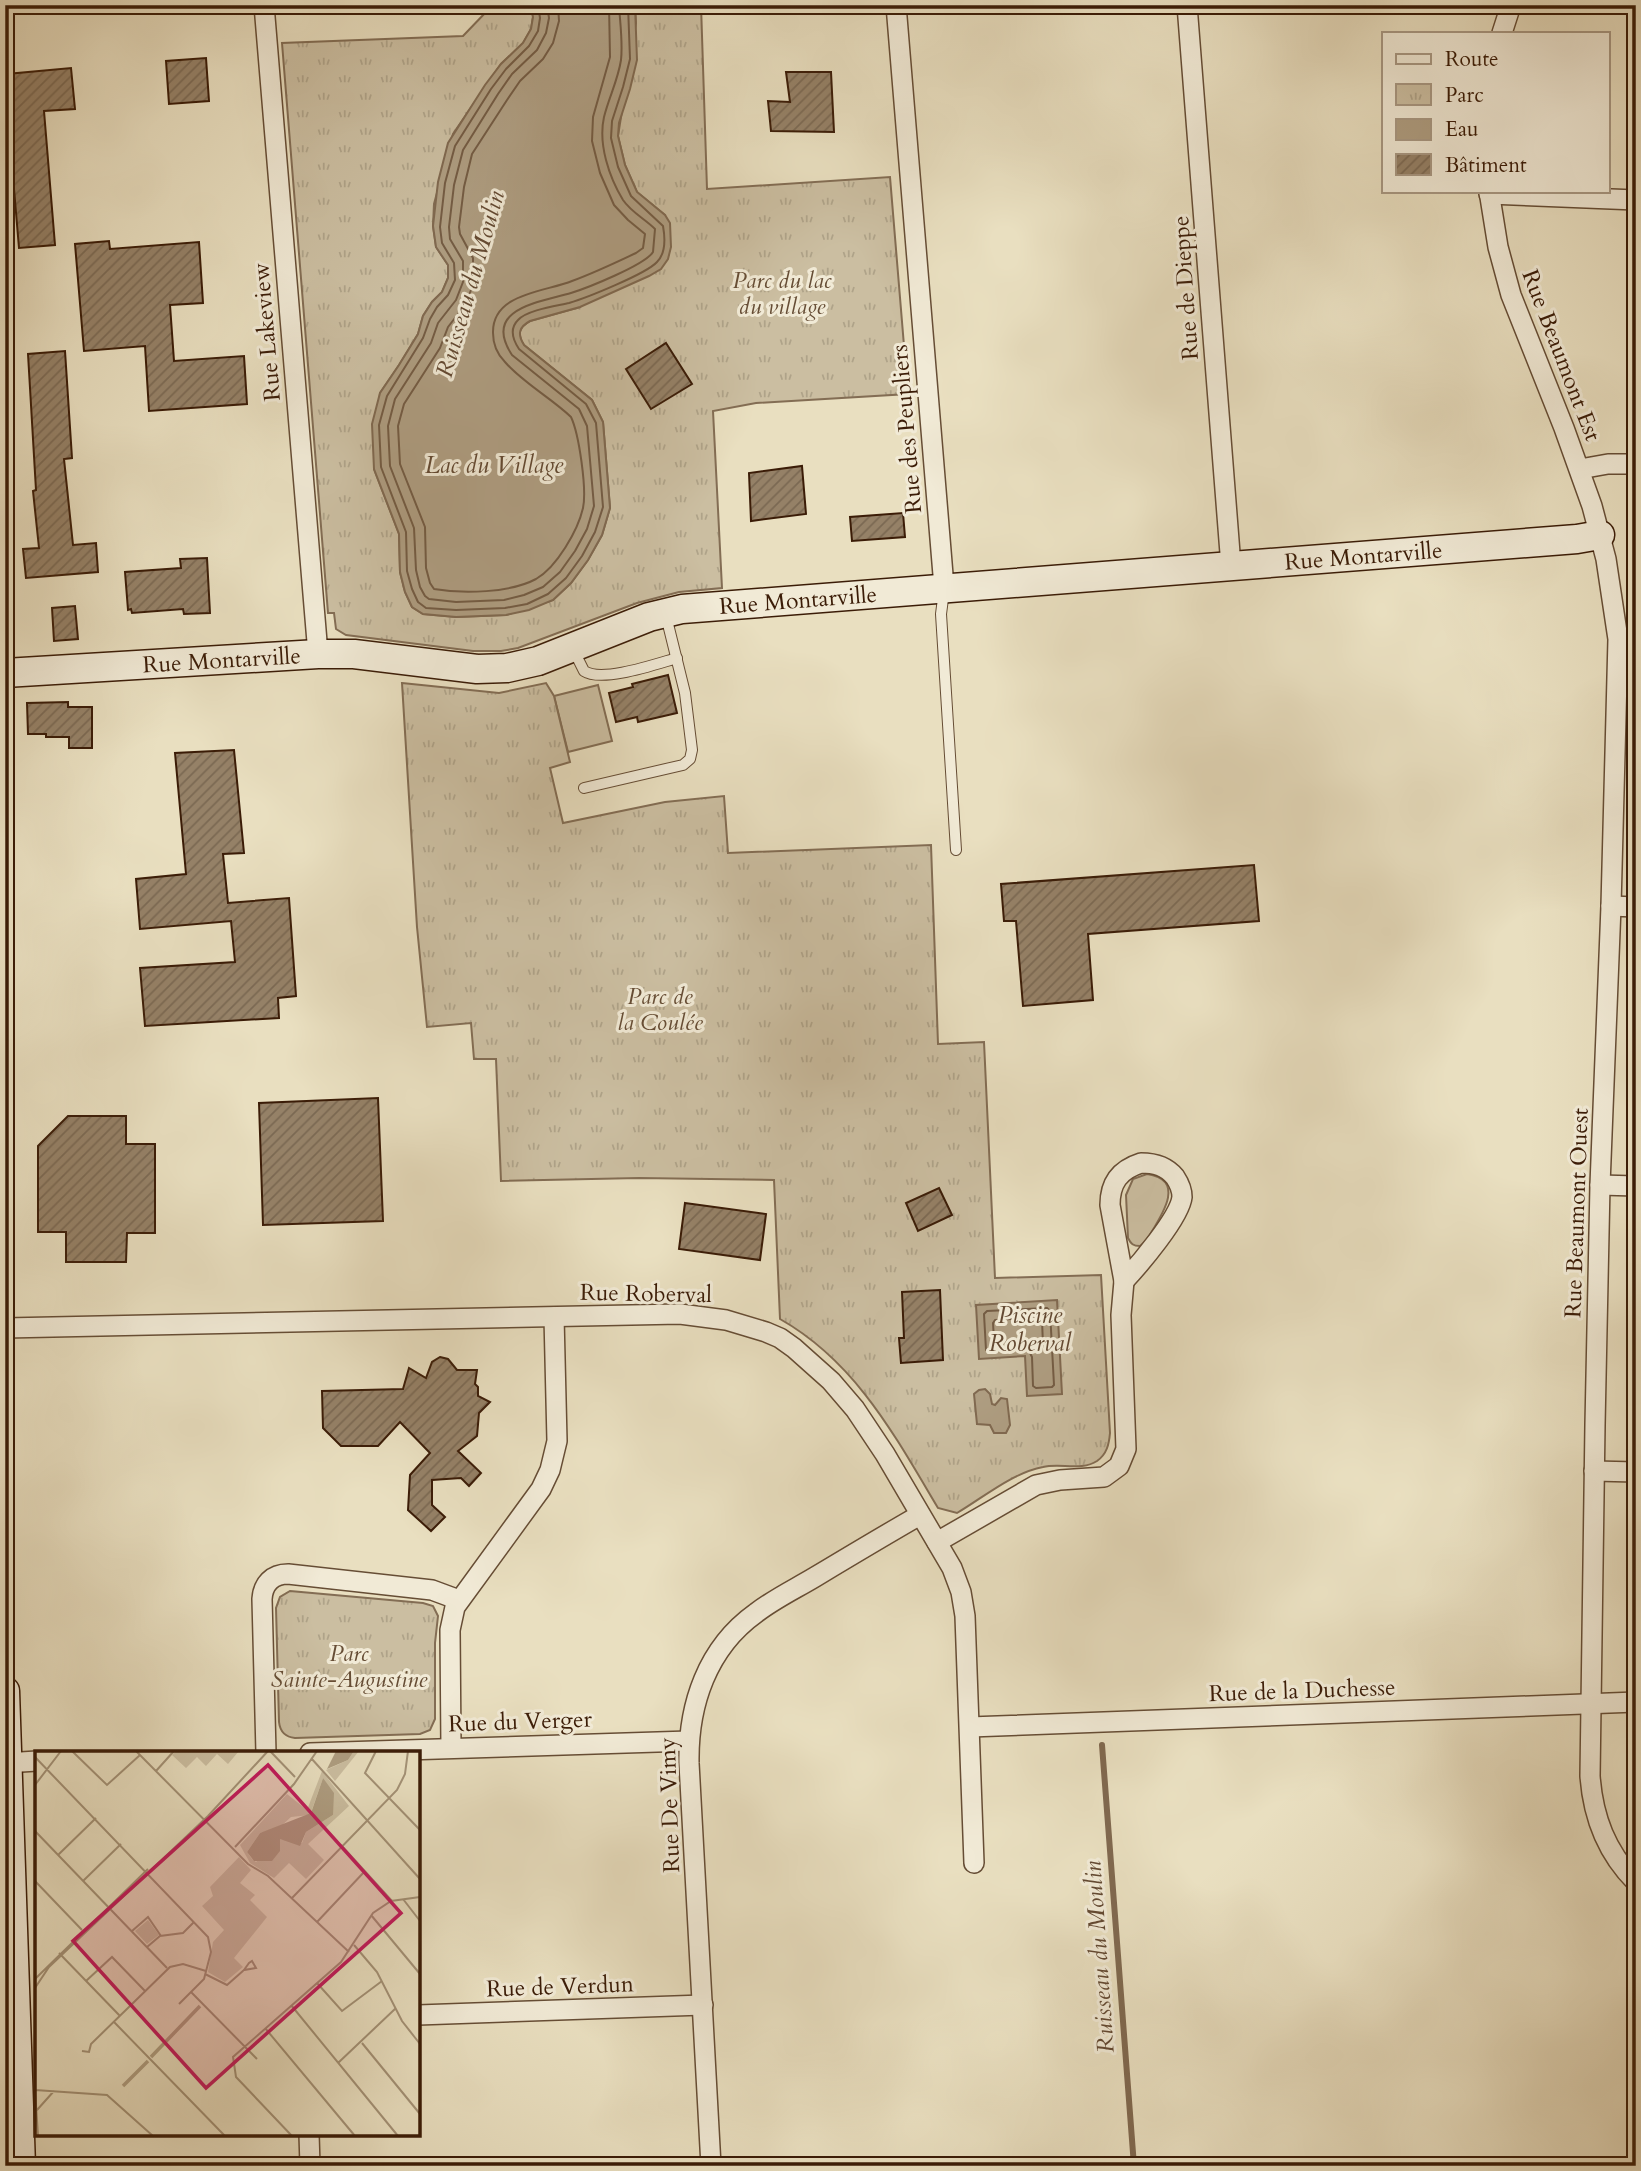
<svg xmlns="http://www.w3.org/2000/svg" width="1641" height="2171" font-family="Cardo,serif">
<style>
.grass{fill:#cbbea1;stroke:#836d54;stroke-width:2}
.park{fill:url(#park-tufts);stroke:#836d54;stroke-width:2}
.water{fill:#ae9d81;stroke:#806950;stroke-width:2}
.lines{fill:none;stroke-linecap:round;stroke-linejoin:round}
.shore{stroke:#745c44;stroke-width:2}
.stream{stroke:#806950;stroke-width:6}
.building{fill:url(#building-hatch);stroke:#3b1c07;stroke-width:2}
.lane-casing{stroke:#664d35;stroke-width:12}
.street-casing{stroke:#664d35;stroke-width:22}
.secondary-casing{stroke:#3b1c07;stroke-width:31}
.lane{stroke:#f1ead6;stroke-width:10}
.street{stroke:#f1ead6;stroke-width:19}
.secondary{stroke:#f1ead6;stroke-width:28}
.labels{text-anchor:middle;stroke-width:6;stroke-linejoin:round;paint-order:stroke}
.park-label{font-size:23px;font-style:italic;fill:#664d35;stroke:#f1ead6}
.street-label{font-size:23px;fill:#3b1c07;stroke:#f1ead6}
.water-label{font-size:24px;font-style:italic;fill:#634932;stroke:#f1ead6}
.inset-river{fill:none;stroke:#ae9d81;stroke-width:3.5}
.inset-road{fill:none;stroke:#a39176;stroke-width:2}
.view{fill:#c2185b;fill-opacity:0.15;stroke:#c2185b;stroke-width:3.5}
.inset-edge{fill:none;stroke:#3b1c07;stroke-width:3.5}
</style>
<defs>
<pattern id="park-tufts" width="24" height="20" patternUnits="userSpaceOnUse" patternTransform="scale(1.75)"><rect width="24" height="20" fill="#cbbea1"/><path d="M3 7l-1-3M5 7V3M7 7l1-3M15 17l-1-3M17 17v-4M19 17l1-3" fill="none" stroke="#afa389"/></pattern>
<pattern id="building-hatch" width="6" height="6" patternUnits="userSpaceOnUse" patternTransform="scale(1.75)"><rect width="6" height="6" fill="#958167"/><path d="M-1 1l2-2M0 6l6-6M5 7l2-2" fill="none" stroke="#7b6953"/></pattern>
</defs>
<rect width="100%" height="100%" fill="#e9dfc0"/>
<filter id="stains"><feTurbulence type="fractalNoise" baseFrequency=".00286" numOctaves="4"/><feColorMatrix values="0 0 0 0 .2 0 0 0 0 .09 0 0 0 0 .02 0 0 0 .5 -.17"/></filter>
<radialGradient id="worn" r=".72"><stop offset=".6" stop-color="#630" stop-opacity="0"/><stop offset="1" stop-color="#630" stop-opacity=".3"/></radialGradient>
<g class="grass">
<polygon points="598,685 612,741 568,752 554,696"/>
<path d="M 1147,1174 C 1190,1180 1157,1222 1146,1241 L 1140,1246 C 1133,1246 1131,1244 1128,1238 L 1126,1195 L 1133,1179 Z"/>
</g>
<g class="park">
<path d="M 487,5 L 531,5 L 533,17 L 531,29 L 523,43 L 501,64 L 453,134 L 434,204 L 433,226 L 436,247 L 448,265 L 448,278 L 442,292 L 432,302 L 423,316 L 418,334 L 399,365 L 380,393 L 374,469 L 399,534 L 400,572 L 405,592 L 412,607 L 423,614 L 456,617 L 506,615 L 553,600 L 571,583 L 588,560 L 602,535 L 610,508 L 603,422 L 592,400 L 524,345 C 517,334 519,327 530,321 L 580,307 L 665,215 L 637,192 L 625,165 L 618,136 L 636,23 L 635,5 L 701,5 L 707,189 L 890,177 L 908,394 L 756,403 L 713,411 L 722,588 L 679,592 L 637,603 L 518,648 L 501,651 L 473,651 L 346,635 L 336,629 L 334,613 L 328,613 L 282,43 L 463,36 L 487,11 Z"/>
<path d="M 402,683 L 499,693 L 546,683 L 554,696 L 570,762 L 550,768 L 563,823 L 665,802 L 724,796 L 728,853 L 931,845 L 938,1044 L 984,1042 L 995,1278 L 1101,1275 L 1110,1433 C 1109,1444 1107,1454 1097,1461 C 1082,1471 1060,1463 1043,1467 C 1012,1473 984,1497 957,1513 L 938,1508 C 895,1436 856,1362 780,1319 L 774,1180 L 639,1178 L 501,1181 L 496,1059 L 474,1059 L 471,1023 L 427,1027 L 417,927 Z"/>
<path d="M 290,1591 L 423,1603 L 433,1606 L 438,1616 L 435,1643 L 435,1719 L 430,1730 L 420,1734 L 295,1738 C 285,1737 280,1731 279,1722 L 276,1608 L 280,1597 Z"/>
</g>
<g class="water">
<path d="M 531,5 L 635,5 L 637,60 L 630,89 L 619,123 L 618,136 L 625,165 L 637,192 L 665,215 L 670,223 L 671,247 L 668,259 L 661,269 L 649,276 L 580,307 L 530,321 C 519,327 517,334 524,345 L 592,400 L 603,422 L 610,508 L 602,535 L 588,560 L 571,583 L 553,600 L 529,610 L 506,615 L 456,617 L 423,614 L 412,607 L 405,592 L 400,572 L 399,534 L 374,469 L 372,424 L 380,393 L 399,365 L 418,334 L 423,316 L 432,302 L 442,292 L 448,278 L 448,265 L 436,247 L 433,226 L 438,182 L 448,143 L 485,85 L 501,64 L 523,43 L 531,29 L 533,17 Z"/>
<polygon points="1057,1300 1062,1394 1027,1396 1025,1356 979,1359 976,1305"/>
<polygon points="985,1389 990,1394 992,1404 995,1405 1001,1398 1007,1399 1010,1425 1006,1433 994,1433 990,1425 977,1424 974,1394 979,1390"/>
</g>
<g class="lines">
<g class="shore">
<path d="M 538,5 L 540,18 L 538,31 L 529,46 L 506,69 L 491,89 L 455,146 L 445,183 L 440,227 L 442,243 L 454,263 L 455,280 L 448,295 L 437,307 L 430,319 L 423,338 L 387,396 L 379,425 L 381,467 L 406,532 L 407,571 L 412,589 L 418,602 L 426,608 L 456,610 L 505,608 L 527,604 L 548,594 L 566,578 L 582,556 L 595,532 L 603,507 L 596,423 L 586,404 L 519,349 C 513,340 509,329 518,320 C 527,310 556,306 569,303 C 586,298 646,274 657,262 C 666,253 665,237 663,226 L 631,196 L 618,167 L 611,138 L 612,121 L 623,87 L 630,59 L 628,5"/>
<path d="M 547,5 L 549,18 L 546,33 L 537,50 L 512,74 L 498,94 L 463,150 L 454,185 L 449,227 L 450,239 L 463,261 L 463,282 L 456,300 L 438,323 L 431,343 L 395,399 L 388,426 L 390,466 L 414,528 L 416,570 L 420,587 L 425,596 L 429,599 L 456,602 L 504,600 L 524,595 L 543,587 L 560,572 L 575,551 L 587,529 L 594,506 L 587,426 L 579,409 L 512,355 C 481,308 541,302 571,293 C 587,288 645,265 653,252 L 655,229 C 645,219 631,212 623,200 C 609,177 598,144 604,117 C 609,97 618,80 621,60 C 623,42 620,23 619,5"/>
<path d="M 558,5 L 559,21 L 553,43 L 543,59 L 520,81 L 507,100 L 472,154 L 464,187 L 459,227 L 460,234 L 473,258 L 473,285 L 465,305 L 448,327 L 440,348 L 404,404 L 398,426 L 400,464 L 425,527 L 426,568 L 430,583 L 434,589 C 463,594 510,593 536,579 C 557,567 578,530 583,508 C 587,489 579,434 571,417 C 551,398 522,382 505,362 C 497,354 493,344 493,333 C 492,293 545,292 572,281 C 594,273 615,263 636,253 L 643,248 L 645,234 L 628,220 L 614,205 L 600,173 L 592,141 L 593,117 L 610,57 L 609,5"/>
<polygon points="1047,1308 1050,1311 1054,1385 1052,1387 1036,1388 1033,1386 1032,1357 1029,1351 1023,1349 986,1350 984,1314 987,1311"/>
<polygon points="1040,1317 1042,1320 1043,1345 1041,1349 1026,1341 997,1342 994,1340 993,1323 995,1320"/>
</g>
<polyline class="stream" points="1102,1745 1134,2166"/>
</g>
<g class="building">
<polygon points="206,58 209,101 169,104 166,61"/>
<polygon points="71,68 75,109 44,111 55,245 19,248 10,142 13,142 7,74"/>
<polygon points="786,72 831,72 834,132 771,131 768,101 790,102"/>
<polygon points="109,241 110,249 199,242 203,303 170,305 174,361 244,356 247,404 149,411 145,346 84,351 75,244"/>
<polygon points="666,343 692,384 651,409 626,369"/>
<polygon points="65,351 72,458 64,459 73,545 96,543 98,572 26,578 23,549 39,548 33,491 36,490 28,354"/>
<polygon points="802,466 806,514 751,521 749,473"/>
<polygon points="903,513 905,537 852,541 850,517"/>
<polygon points="207,558 210,613 184,614 183,609 132,613 131,609 128,610 125,572 181,568 180,559"/>
<polygon points="75,606 78,639 54,641 52,608"/>
<polygon points="668,675 677,713 638,722 637,717 616,722 609,693 633,687 632,684"/>
<polygon points="68,702 68,707 92,707 92,748 69,748 69,737 46,737 46,734 28,734 27,703"/>
<polygon points="234,750 244,853 223,854 228,903 289,898 296,996 278,998 279,1018 145,1026 140,968 235,962 231,921 140,929 136,879 186,874 175,753"/>
<polygon points="1254,865 1259,921 1088,934 1093,1000 1023,1006 1016,921 1004,921 1001,884"/>
<polygon points="378,1098 383,1221 263,1225 259,1103"/>
<polygon points="68,1116 126,1116 126,1144 155,1144 155,1233 127,1233 126,1262 66,1262 66,1232 38,1232 38,1146"/>
<polygon points="939,1188 952,1215 918,1231 906,1203"/>
<polygon points="685,1203 766,1214 760,1260 679,1249"/>
<polygon points="940,1290 943,1360 901,1363 899,1338 904,1338 902,1292"/>
<polygon points="440,1357 448,1359 457,1370 477,1370 475,1384 478,1387 478,1396 490,1402 479,1413 477,1436 458,1451 481,1473 469,1486 461,1478 432,1480 432,1505 445,1517 431,1531 408,1510 410,1475 430,1453 400,1422 378,1446 341,1446 323,1428 322,1391 403,1389 409,1368 426,1378 432,1362"/>
</g>
<g class="lines">
<g class="lane-casing">
<g id="lane">
<polyline points="944,591 941,614 956,850"/>
<path d="M 574,651 L 584,671 C 602,683 656,664 677,658"/>
<polyline points="584,788 683,765 690,759 692,750 685,693 666,616"/>
</g>
</g>
<g class="street-casing">
<g id="street">
<polyline points="264,5 318,654"/>
<polyline points="896,5 944,587"/>
<polyline points="1187,5 1231,566"/>
<polyline points="1502,33 1511,5"/>
<path d="M 1489,191 L 1498,247 L 1511,295 L 1564,428 L 1592,506 L 1606,559 L 1618,639 L 1611,906 L 1600,1185 L 1595,1425 L 1590,1776 C 1593,1817 1606,1852 1636,1882"/>
<polyline points="1489,194 1636,200"/>
<polyline points="1580,469 1608,464 1636,464"/>
<polyline points="1611,906 1636,907"/>
<path d="M 1141,1163 C 1155,1163 1166,1166 1175,1177 C 1179,1183 1182,1190 1182,1197 C 1180,1217 1139,1265 1124,1281 L 1110,1205 C 1110,1183 1119,1170 1141,1163 Z"/>
<polyline points="1600,1185 1636,1186"/>
<polyline points="5,1328 680,1314 726,1320 766,1332 780,1338 794,1348 831,1381 855,1409 885,1454 952,1568 961,1592 965,1616 974,1863"/>
<polyline points="1594,1471 1636,1472"/>
<polyline points="937,1542 1036,1485 1060,1480 1104,1477 1119,1466 1126,1449 1121,1315 1124,1281"/>
<polyline points="970,1727 1636,1702"/>
<polyline points="451,1748 450,1630 455,1607 541,1489 550,1470 557,1441 554,1317"/>
<path d="M 266,1753 L 262,1599 C 263,1584 272,1574 288,1574 L 432,1590 L 459,1600"/>
<polyline points="310,1753 689,1741"/>
<polyline points="5,1763 37,1761"/>
<polyline points="418,2015 703,2005"/>
<polyline points="309,2134 310,2166"/>
<path d="M 711,2166 L 689,1763 C 688,1705 707,1648 756,1613 C 774,1599 795,1589 815,1577 C 850,1556 885,1535 920,1515"/>
</g>
</g>
<g class="secondary-casing">
<g id="secondary">
<path id="s1" d="M 5,673 L 318,654 L 354,654 L 477,669 L 507,668 L 538,661 L 649,617 L 682,609 L 1577,539 L 1600,535"/>
<polyline points="5,1691 21,2166"/>
</g>
</g>
<use href="#lane" class="lane"/>
<use href="#street" class="street"/>
<use href="#secondary" class="secondary"/>
</g>
<g class="labels">
<g class="park-label">
<text x="782" y="288">Parc du lac<tspan x="782" dy="26">du village</tspan></text>
<text x="660" y="1004">Parc de<tspan x="660" dy="26">la Coulée</tspan></text>
<text x="349" y="1661">Parc<tspan x="349" dy="26">Sainte-Augustine</tspan></text>
</g>
<g class="street-label">
<text transform="translate(1185 288) rotate(-94)" y="8">Rue de Dieppe</text>
<text transform="translate(266 332) rotate(-95)" y="8">Rue Lakeview</text>
<text transform="translate(1562 355) rotate(69)" y="8">Rue Beaumont Est</text>
<text transform="translate(906 429) rotate(-95)" y="8">Rue des Peupliers</text>
<text dy="8" stroke="none"><textPath href="#s1" startOffset="1372">Rue Montarville</textPath></text>
<text dy="8" stroke="none"><textPath href="#s1" startOffset="805">Rue Montarville</textPath></text>
<text dy="8" stroke="none"><textPath href="#s1" startOffset="217">Rue Montarville</textPath></text>
<text transform="translate(1576 1213) rotate(-88)" y="8">Rue Beaumont Ouest</text>
<text transform="translate(646 1293) rotate(1)" y="8">Rue Roberval</text>
<text transform="translate(1302 1690) rotate(-2)" y="8">Rue de la Duchesse</text>
<text transform="translate(520 1721) rotate(-2)" y="8">Rue du Verger</text>
<text transform="translate(669 1805) rotate(-92)" y="8">Rue De Vimy</text>
<text transform="translate(560 1986) rotate(-2)" y="8">Rue de Verdun</text>
</g>
<g class="water-label">
<text transform="translate(470 284) rotate(-74)" y="8">Ruisseau du Moulin</text>
<text x="494" y="473">Lac du Village</text>
<text x="1030" y="1323">Piscine<tspan x="1030" dy="28">Roberval</tspan></text>
<text transform="translate(1099 1957) rotate(-94)" y="8">Ruisseau du Moulin</text>
</g>
</g>
<g transform="translate(35 1751)">
<rect width="385" height="385" fill="#e9dfc0"/>
<path d="M 141,0 L 204,0 L 193,13 L 182,3 L 171,15 L 162,6 L 151,17 L 137,4 Z" fill="#cbbea1"/>
<path d="M 319,0 L 324,0 L 300,30 L 291,19 L 313,9 ZM 287,20 L 314,55 L 273,93 L 289,109 L 271,128 L 254,112 L 239,127 L 215,112 L 205,94 L 252,43 L 272,59 ZM 288,27 L 298,64 L 271,81 L 267,92 L 245,88 L 221,111 L 217,108 L 212,101 L 225,82 L 244,77 L 256,66 L 275,64 ZM 204,106 L 216,119 L 205,132 L 220,144 L 215,149 L 232,166 L 199,207 L 208,216 L 190,231 L 173,221 L 178,191 L 189,179 L 167,155 L 178,145 L 175,136 ZM 113,169 L 124,184 L 112,193 L 100,180 Z" fill="#cbbea1" fill-rule="evenodd"/>
<path d="M 301,0 L 319,0 L 313,9 L 292,18 ZM 288,27 L 299,42 L 298,64 L 271,81 L 265,95 L 245,88 L 245,100 L 237,110 L 219,110 L 212,101 L 225,82 L 276,62 Z" fill="#ae9d81"/>
<path class="inset-river" d="M 116,306 L 165,255M 88,335 L 113,310"/>
<path class="inset-road" d="M 37,0 L 72,34 L 105,4M 101,0 L 213,113 L 233,125 L 314,201M 235,0 L 260,26M 341,0 L 330,22 L 385,79M 0,6 L 173,186 L 176,201 L 169,228 L 144,253M 276,7 L 385,128M 121,20 L 139,0M 0,34 L 26,0M 0,80 L 132,217M 306,94 L 357,150M 200,96 L 259,33 L 282,0M 23,104 L 61,67M 0,130 L 47,179M 48,130 L 86,93M 257,147 L 362,39 L 370,23 L 373,0M 368,148 L 385,170M 336,164 L 385,223M 282,171 L 330,120M 97,180 L 113,166 L 126,185M 319,194 L 342,221 L 367,270 L 385,293M 112,196 L 125,185 L 148,182 L 159,171M 24,202 L 85,265M 217,210 L 221,217 L 209,219 L 214,212 ZM 170,223 L 192,234 L 209,219M 0,228 L 113,118M 51,230 L 77,206 L 110,240M 282,232 L 307,260 L 347,230M 0,237 L 14,216 L 173,65 L 233,0M 156,241 L 222,308M 256,254 L 363,385M 79,271 L 190,385M 230,277 L 320,385M 327,292 L 385,363M 47,300 L 54,301 L 56,293 L 135,216 L 148,213 L 171,220M 303,312 L 361,257M 0,338 L 3,385M 0,339 L 72,344 L 118,385M 2,359 L 19,340M 42,385 L 66,385M 257,385 L 201,326 L 198,306 L 306,211 L 338,162 L 356,150 L 385,146"/>
<path class="view" d="M 233,14 L 366,162 L 171,337 L 38,190 Z"/>
<rect width="385" height="385" class="inset-edge"/>
</g>
<rect width="1641" height="2171" fill="none" stroke="#e9dfc0" stroke-width="28"/>
<rect x="7" y="7" width="1627" height="2157" fill="none" stroke="#3b1c07" stroke-width="3.5"/>
<rect x="14" y="14" width="1613" height="2143" fill="none" stroke="#3b1c07" stroke-width="2"/>
<rect x="1382" y="32" width="228" height="161" fill="#f1ead6" stroke="#a89883" stroke-width="2"/>
<rect x="1396" y="54" width="35" height="10" fill="#f1ead6" stroke="#a89883" stroke-width="2"/>
<text x="1445" y="66" font-size="21" fill="#3b1c07">Route</text>
<rect x="1396" y="84" width="35" height="21" fill="url(#park-tufts)" stroke="#a89883" stroke-width="2"/>
<text x="1445" y="102" font-size="21" fill="#3b1c07">Parc</text>
<rect x="1396" y="119" width="35" height="21" fill="#ae9d81" stroke="#a89883" stroke-width="2"/>
<text x="1445" y="136" font-size="21" fill="#3b1c07">Eau</text>
<rect x="1396" y="154" width="35" height="21" fill="url(#building-hatch)" stroke="#a89883" stroke-width="2"/>
<text x="1445" y="172" font-size="21" fill="#3b1c07">Bâtiment</text>
<rect width="100%" height="100%" filter="url(#stains)"/>
<rect width="100%" height="100%" fill="url(#worn)"/>
</svg>
